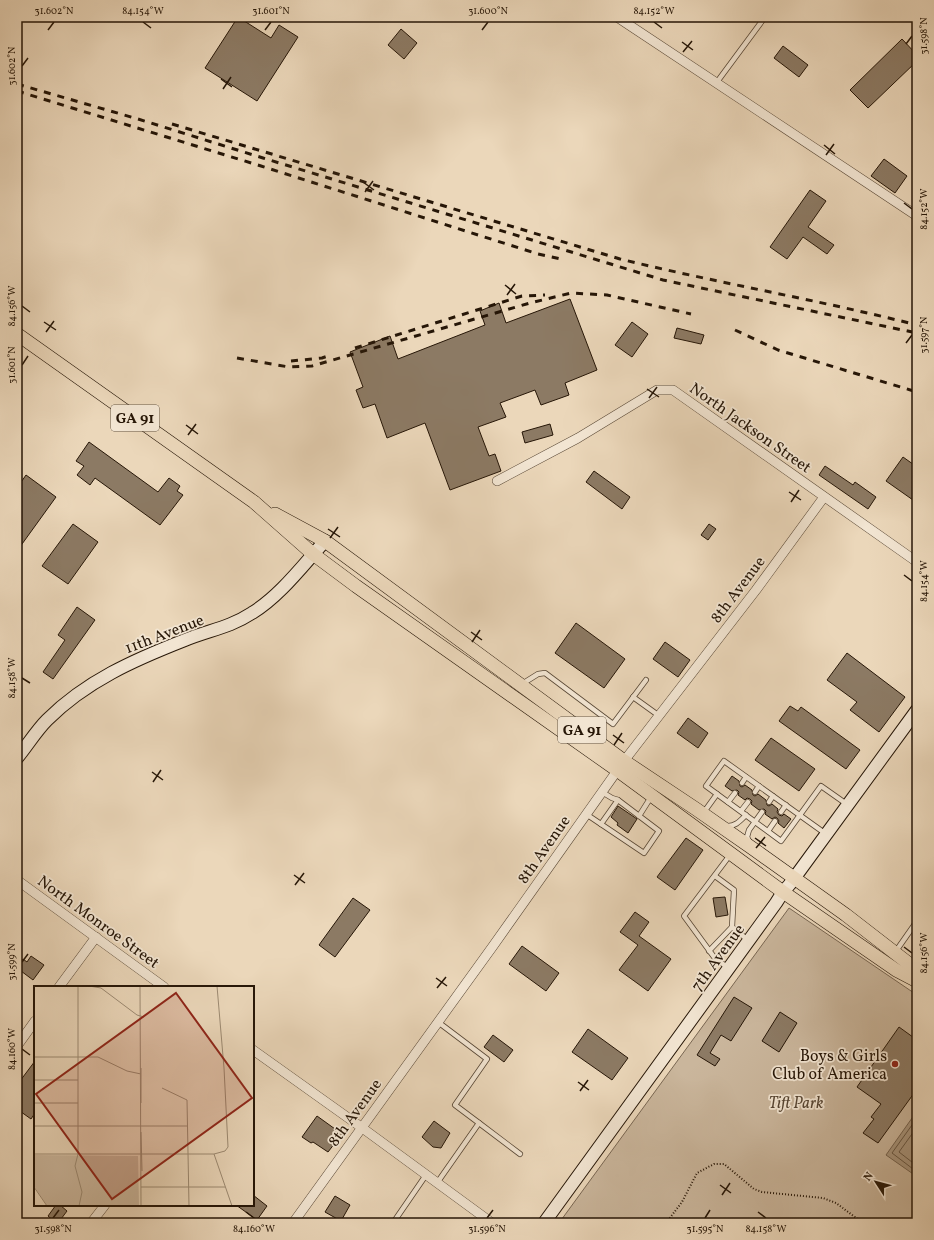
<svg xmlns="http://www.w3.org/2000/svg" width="934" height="1240" font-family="Vollkorn,serif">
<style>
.green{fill:#cab69c;stroke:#786652}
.water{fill:#a8957d;stroke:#74624e}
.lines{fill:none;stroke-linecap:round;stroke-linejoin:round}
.shore{stroke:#675642;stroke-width:1}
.building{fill:#8c7a64;stroke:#261607}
.lane-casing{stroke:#574634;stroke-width:6}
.street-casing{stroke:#574634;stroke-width:10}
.secondary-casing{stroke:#261607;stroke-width:14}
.primary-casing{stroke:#261607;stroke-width:14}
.path{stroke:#261607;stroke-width:2;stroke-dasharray:1 2;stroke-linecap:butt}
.lane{stroke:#f2e5d2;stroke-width:4.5}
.street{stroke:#f2e5d2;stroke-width:9}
.secondary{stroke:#f2e5d2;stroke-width:12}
.primary{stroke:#ebd7ba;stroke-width:13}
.rail{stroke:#261607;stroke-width:3;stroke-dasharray:7 7;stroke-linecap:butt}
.ticks{fill:none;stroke:#261607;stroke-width:1.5}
.poi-dot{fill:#8f2418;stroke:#f2e5d2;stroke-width:1.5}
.labels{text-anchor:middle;stroke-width:3.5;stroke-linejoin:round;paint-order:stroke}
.shield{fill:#f2e5d2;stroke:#635444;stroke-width:1}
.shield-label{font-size:15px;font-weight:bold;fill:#261607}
.street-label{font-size:16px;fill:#261607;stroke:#f2e5d2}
.poi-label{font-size:16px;fill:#261607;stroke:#f2e5d2;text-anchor:end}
.park-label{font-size:16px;font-style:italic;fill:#574634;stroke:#f2e5d2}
.inset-road{fill:none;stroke:#9c8a72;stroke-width:1}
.view{fill:#8f2418;fill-opacity:0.15;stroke:#8f2418;stroke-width:2}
.inset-edge{fill:none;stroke:#261607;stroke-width:2}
.neatline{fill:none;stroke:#261607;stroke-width:1.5}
.ticks-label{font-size:10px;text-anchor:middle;fill:#261607}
</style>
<rect width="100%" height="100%" fill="#ebd7ba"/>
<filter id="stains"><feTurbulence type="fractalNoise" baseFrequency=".005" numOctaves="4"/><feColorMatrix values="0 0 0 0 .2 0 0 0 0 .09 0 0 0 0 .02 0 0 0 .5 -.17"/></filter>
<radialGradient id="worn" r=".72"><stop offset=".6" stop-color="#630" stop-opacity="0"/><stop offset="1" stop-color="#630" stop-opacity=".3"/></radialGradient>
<polygon class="green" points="789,908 914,993 917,994 917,1223 559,1223"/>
<polygon class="water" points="917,1111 917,1175 916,1176 886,1155"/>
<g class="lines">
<g class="shore">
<polyline points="917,1118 892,1153 917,1172"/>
<polyline points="917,1127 899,1152 917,1166"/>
</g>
</g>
<g class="building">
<polygon points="238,17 271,38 279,25 298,37 257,101 205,68"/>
<polygon points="401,29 417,43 404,59 388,45"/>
<polygon points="902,39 917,55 917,61 868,108 850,90"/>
<polygon points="783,46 808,65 799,77 774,58"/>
<polygon points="884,159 907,176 895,193 871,176"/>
<polygon points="810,190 826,201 808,227 834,245 827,254 803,237 787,259 770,247"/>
<polygon points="570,299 597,370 565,383 569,395 541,405 535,390 500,403 506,417 478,427 489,456 495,454 501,471 450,490 425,423 387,438 375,404 363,408 356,390 363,387 350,352 390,336 398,359 485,325 480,311 499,303 506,323"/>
<polygon points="632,322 648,334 632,357 615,345"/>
<polygon points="677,328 704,335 701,344 674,338"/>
<polygon points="550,424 553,435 525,443 522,432"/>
<polygon points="89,442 158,492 169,478 180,486 177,491 183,495 160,525 95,478 90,485 77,475 84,466 76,461"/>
<polygon points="903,457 917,467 917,495 913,500 886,481"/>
<polygon points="825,466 853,485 855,482 876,497 868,509 819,475"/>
<polygon points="594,471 630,497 622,509 586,482"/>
<polygon points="26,475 56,497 17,551 17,488"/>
<polygon points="73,524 98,542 68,584 42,566"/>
<polygon points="709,524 716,529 708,540 701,535"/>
<polygon points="77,607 95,620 53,679 43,672 65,640 58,635"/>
<polygon points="576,623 625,659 604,688 555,653"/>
<polygon points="665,642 690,660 678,677 653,659"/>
<polygon points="847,653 905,697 879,732 850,710 857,702 827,680"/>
<polygon points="790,706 798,711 801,707 860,750 846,769 779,721"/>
<polygon points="688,718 708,733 698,748 677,733"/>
<polygon points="771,738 815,769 799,791 755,760"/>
<polygon points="732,776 739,781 740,786 742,787 745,785 752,790 753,795 755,796 758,794 766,800 767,805 769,806 772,804 778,809 777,812 779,815 782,816 784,814 791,819 784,828 778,823 779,821 777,818 775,817 772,819 765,814 766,811 764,809 759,810 751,804 752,801 750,799 747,798 745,800 738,795 739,792 737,790 732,791 725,786"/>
<polygon points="618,806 637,819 628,833 617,825 618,823 611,817"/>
<polygon points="686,838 703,850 675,890 657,877"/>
<polygon points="725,897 728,915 716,917 713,898"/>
<polygon points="353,898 370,910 335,957 319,945"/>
<polygon points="635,912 649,922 639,936 671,959 648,991 619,970 638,945 620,932"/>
<polygon points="522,946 559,973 546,991 509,964"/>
<polygon points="31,956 44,965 33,980 17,968 23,959 27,962"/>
<polygon points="734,997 752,1008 731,1041 721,1035 710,1053 720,1059 715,1066 697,1055"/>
<polygon points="780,1012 797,1023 779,1052 762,1041"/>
<polygon points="899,1027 917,1040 917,1089 878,1143 863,1133 874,1119 871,1117 881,1104 857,1087"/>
<polygon points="588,1029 628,1058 612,1080 572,1052"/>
<polygon points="493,1035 513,1050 504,1062 484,1047"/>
<polygon points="35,1061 35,1113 31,1119 17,1109 17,1085"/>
<polygon points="317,1116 342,1134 328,1152 313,1142 311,1143 302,1137"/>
<polygon points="434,1121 450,1133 441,1148 433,1147 422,1137"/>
<polygon points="253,1195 267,1206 257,1220 236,1205 253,1205"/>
<polygon points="335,1196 350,1205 341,1221 325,1212"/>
<polygon points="56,1205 60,1205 67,1211 58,1223 56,1223 48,1216"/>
</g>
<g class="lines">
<g class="lane-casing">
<g id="lane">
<polyline points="717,82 765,17"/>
<polyline points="522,684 538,674 545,673 613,724 646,680"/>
<polyline points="633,697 658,715"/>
<polyline points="742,783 746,777"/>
<polyline points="755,792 759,786"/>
<polyline points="728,802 735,793"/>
<polyline points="769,802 773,796"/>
<polyline points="741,811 748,802"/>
<polyline points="704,812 717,794"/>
<polyline points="781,812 786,805"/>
<polyline points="586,814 644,853 659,831 618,800 612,798 602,792"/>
<polyline points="639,816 651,797"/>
<polyline points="601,824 618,800"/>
<path d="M 726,826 C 735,827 740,821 746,815"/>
<polyline points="768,831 775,821"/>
<path d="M 826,834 C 792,810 758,785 724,761 L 706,786 L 781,841 L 821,786 L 848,805"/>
<polyline points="749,841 747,837 749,830 762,812"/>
<polyline points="715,876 734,890 732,927 749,941"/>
<polyline points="709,951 732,927"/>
<polyline points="896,951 917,921"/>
<polyline points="728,968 714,957 684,916 730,855"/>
<polyline points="479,1123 520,1154"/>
<polyline points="437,1183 479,1123 455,1105 487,1059 438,1022"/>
<polyline points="393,1223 426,1175"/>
</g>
</g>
<g class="street-casing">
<g id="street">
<polyline points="617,17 917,216"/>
<polyline points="497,481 578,438 657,390 673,390 917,562"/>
<polyline points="17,880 164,987"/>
<polyline points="59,987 96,937"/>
<polyline points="17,1046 35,1021"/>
<polyline points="253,1050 361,1127 492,1223"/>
<polyline points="91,1223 105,1205"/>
<polyline points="293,1223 493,946 624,761 756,590 824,497"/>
</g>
</g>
<g class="secondary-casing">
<g id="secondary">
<path d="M 17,758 C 27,746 36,731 47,720 C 86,681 134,660 185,640 C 209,630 229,628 252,613 C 280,596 303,565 325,541"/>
<polyline points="544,1223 776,903 783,892 790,884 917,710"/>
</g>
</g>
<g class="primary-casing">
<g id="primary">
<polyline points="17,334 254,502 313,554 356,586 617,770 783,892 896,970 917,981"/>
<polyline points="275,514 325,541 624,761 696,809 752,848 846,915 917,970"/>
</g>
</g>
<polyline class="path" points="666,1223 682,1202 697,1173 714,1164 724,1164 754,1189 762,1192 823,1198 836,1203 863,1223"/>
<use href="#lane" class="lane"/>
<use href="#street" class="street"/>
<use href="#secondary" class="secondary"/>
<use href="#primary" class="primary"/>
<g class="rail">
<polyline points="17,84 138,119 263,158 663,280 917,333"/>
<polyline points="17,91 261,166 538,254 561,259"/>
<path d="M 172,124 L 620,259 C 718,283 819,300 917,325"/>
<polyline points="735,330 778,350 917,392"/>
<polyline points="355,348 522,296 545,295"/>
<polyline points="237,358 289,367 312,366 530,303 571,293 607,295 691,314"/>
<polyline points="291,361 322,358 328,356"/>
</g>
</g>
<path class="ticks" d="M 143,22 L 151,28M 654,22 L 662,28M 48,30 L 54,22M 265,30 L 271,22M 482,30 L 488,22M 682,42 L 693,50M 906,44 L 912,36M 683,52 L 692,41M 22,66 L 28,58M 221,79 L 232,87M 223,89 L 231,77M 824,145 L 835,154M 826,155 L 834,144M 363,182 L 374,190M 365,192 L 373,181M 904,203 L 912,209M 505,285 L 516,294M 507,295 L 515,284M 22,306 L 30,312M 44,322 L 56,330M 46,332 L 54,321M 906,343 L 912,335M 22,365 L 28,356M 647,389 L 659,397M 649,398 L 657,387M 186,425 L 198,434M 188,435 L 196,424M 789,492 L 801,500M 791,502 L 799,490M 328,529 L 340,537M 330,538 L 338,527M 904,575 L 912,581M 471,632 L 482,640M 472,642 L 480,630M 22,678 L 30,683M 613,735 L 624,743M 614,745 L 622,733M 152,772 L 163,780M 153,782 L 161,770M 755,838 L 766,846M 756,848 L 765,837M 294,875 L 305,883M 295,885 L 304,873M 904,947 L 912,953M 22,962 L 28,954M 436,978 L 447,986M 437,988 L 446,977M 22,1049 L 30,1055M 578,1082 L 589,1090M 580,1091 L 588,1080M 720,1185 L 731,1193M 722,1195 L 730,1183M 246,1212 L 254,1218M 758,1212 L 766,1218M 53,1218 L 59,1210M 487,1218 L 493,1210M 705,1218 L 710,1210"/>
<circle class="poi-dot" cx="895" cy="1064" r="4"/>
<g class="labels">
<g class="shield">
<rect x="111" y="405" width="48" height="26" rx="3"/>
<rect x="558" y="717" width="48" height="26" rx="3"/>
</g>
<g class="shield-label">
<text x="135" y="423">GA 91</text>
<text x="582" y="735">GA 91</text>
</g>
<g class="street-label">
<text transform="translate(751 427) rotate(35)" y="6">North Jackson Street</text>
<text transform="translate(737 589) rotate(-53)" y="6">8th Avenue</text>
<text transform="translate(164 633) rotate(-21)" y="6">11th Avenue</text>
<text transform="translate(543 849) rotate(-55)" y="6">8th Avenue</text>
<text transform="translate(99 921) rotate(36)" y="6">North Monroe Street</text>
<text transform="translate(717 957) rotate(-54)" y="6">7th Avenue</text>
<text transform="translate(354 1112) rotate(-54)" y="6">8th Avenue</text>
</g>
<g class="poi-label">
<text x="887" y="1061">Boys &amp; Girls<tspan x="887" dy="18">Club of America</tspan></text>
</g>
<g class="park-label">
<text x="796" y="1108">Tift Park</text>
</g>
</g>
<g transform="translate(34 986)">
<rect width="220" height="220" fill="#ebd7ba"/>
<path d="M 0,169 L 104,170 L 105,220 L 13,220 L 0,200 Z" fill="#cab69c"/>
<path class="inset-road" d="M 44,0 L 44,168 L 41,180 L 48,206 L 45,220M 55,0 L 67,2 L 103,29 L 110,31M 106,0 L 107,220M 0,71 L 64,71 L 93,85 L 107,88M 107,82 L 107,117M 0,94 L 44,94M 128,102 L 153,114 L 155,220M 0,117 L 44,117M 0,140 L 153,140M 107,146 L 108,185M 0,168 L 180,168 L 191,165 L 194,161 L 190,82 L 183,0M 180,168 L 198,220M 0,201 L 13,220M 107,201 L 191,201"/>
<path class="view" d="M 142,7 L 218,112 L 78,213 L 2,108 Z"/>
<rect width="220" height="220" class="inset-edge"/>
</g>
<rect width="934" height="1240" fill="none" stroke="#ebd7ba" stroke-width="44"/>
<g transform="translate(876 1182) rotate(306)" stroke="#f2e5d2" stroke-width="3" paint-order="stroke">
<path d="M0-3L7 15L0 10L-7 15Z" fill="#261607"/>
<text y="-6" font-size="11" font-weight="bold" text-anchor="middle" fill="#261607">N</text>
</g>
<rect x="22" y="22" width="890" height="1196" class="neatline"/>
<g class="ticks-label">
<text x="54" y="14">31.602°N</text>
<text x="143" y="14">84.154°W</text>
<text x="271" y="14">31.601°N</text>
<text x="488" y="14">31.600°N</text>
<text x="654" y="14">84.152°W</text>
<text transform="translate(923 36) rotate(-90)" y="4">31.598°N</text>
<text transform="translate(11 66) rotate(-90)" y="4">31.602°N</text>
<text transform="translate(923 209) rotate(-90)" y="4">84.152°W</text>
<text transform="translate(11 306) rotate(-90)" y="4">84.156°W</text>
<text transform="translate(923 335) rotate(-90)" y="4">31.597°N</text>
<text transform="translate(11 365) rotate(-90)" y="4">31.601°N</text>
<text transform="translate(923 581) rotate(-90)" y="4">84.154°W</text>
<text transform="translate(11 678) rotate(-90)" y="4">84.158°W</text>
<text transform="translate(923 953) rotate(-90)" y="4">84.156°W</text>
<text transform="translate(11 962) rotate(-90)" y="4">31.599°N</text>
<text transform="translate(11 1049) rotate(-90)" y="4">84.160°W</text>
<text x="53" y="1232">31.598°N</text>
<text x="254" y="1232">84.160°W</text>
<text x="487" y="1232">31.596°N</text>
<text x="705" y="1232">31.595°N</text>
<text x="766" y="1232">84.158°W</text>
</g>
<rect width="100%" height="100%" filter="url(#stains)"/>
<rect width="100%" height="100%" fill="url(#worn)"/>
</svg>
